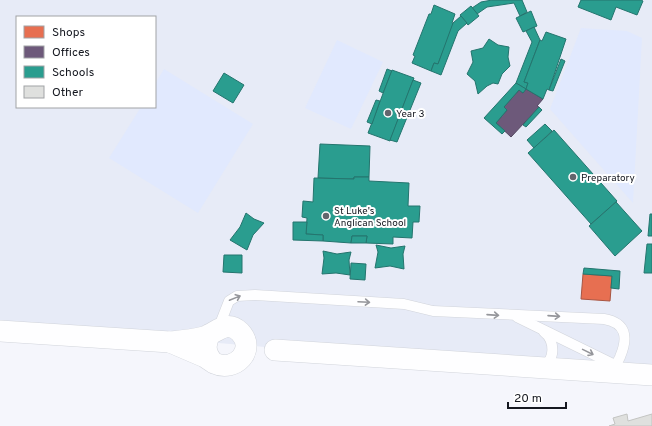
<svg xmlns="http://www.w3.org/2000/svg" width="652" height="426" font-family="Overpass,sans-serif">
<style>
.built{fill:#e7ebf7;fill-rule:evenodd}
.green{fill:#e1e9fe}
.shops{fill:#e76f51;stroke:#a85542}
.offices{fill:#6d597a;stroke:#53465f}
.schools{fill:#2a9d8f;stroke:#24756e}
.building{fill:#dfe0de;stroke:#c3c4c2}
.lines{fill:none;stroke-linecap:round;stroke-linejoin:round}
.lane-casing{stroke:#d1d4db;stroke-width:11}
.street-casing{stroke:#d1d4db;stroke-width:22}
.lane{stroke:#fefeff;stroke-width:10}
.street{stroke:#fefeff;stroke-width:21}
.oneway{stroke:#95969b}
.poi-dot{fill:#63666d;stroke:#fff;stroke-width:1.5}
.labels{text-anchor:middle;stroke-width:4;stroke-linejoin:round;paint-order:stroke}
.poi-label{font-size:10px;fill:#151820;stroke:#fff;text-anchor:start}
</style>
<rect width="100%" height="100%" fill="#f5f6fc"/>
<path class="built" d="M 0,0 L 652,0 L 652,373 L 276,348 L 0,324 ZM 17,17 L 155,17 L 155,107 L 17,107 Z"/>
<g class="green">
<polygon points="581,28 627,31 642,38 633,203 550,109"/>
<polygon points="337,40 383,62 351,129 305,108"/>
<polygon points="164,69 253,124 198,213 109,158 141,107 155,107 155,84"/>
</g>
<polygon class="shops" points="583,274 612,276 610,301 581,299"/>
<polygon class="offices" points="526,89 543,99 537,106 539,107 511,137 496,123 507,110 504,107 519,90 523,93"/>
<g class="schools">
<polygon points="492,0 522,0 527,12 520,16 514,3 487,7 477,14 472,8 481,2"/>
<polygon points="581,0 641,0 643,1 637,15 616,7 611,20 578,7"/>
<polygon points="434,5 455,14 452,23 454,24 438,64 434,63 431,71 412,63 415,56 413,55 429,14 431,14"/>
<polygon points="471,6 479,16 468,25 460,15"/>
<polygon points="531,11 537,26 523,32 516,18"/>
<polygon points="461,16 467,23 458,31 441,75 431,71 434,63 438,64 453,23"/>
<polygon points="534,27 540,40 524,82 528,83 526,89 516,83 532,42 526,31"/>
<polygon points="546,32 566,39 549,90 547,89 543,99 526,89 528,83 524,82 540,40 542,41"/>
<polygon points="489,39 498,45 509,47 508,57 510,66 502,74 498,84 493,83 487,86 478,94 475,81 467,74 473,62 471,51 483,48"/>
<polygon points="561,59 565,61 553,91 549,90"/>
<polygon points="387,69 392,71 383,93 379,91"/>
<polygon points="392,70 414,78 390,141 368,133"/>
<polygon points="224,73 244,85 233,103 213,91"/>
<polygon points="413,80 421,83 397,142 390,140"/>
<polygon points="516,83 526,89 523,93 519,90 504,107 507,110 496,123 505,131 502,134 484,118"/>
<polygon points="376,100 380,101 372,124 367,122"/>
<polygon points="539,107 542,110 526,127 523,125"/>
<polygon points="545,124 552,131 534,148 527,140"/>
<polygon points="554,130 617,201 591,224 528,153"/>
<polygon points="320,144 370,146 369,177 354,177 354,179 318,178"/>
<polygon points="354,177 369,177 369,181 409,183 408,206 420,206 419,222 413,222 412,238 393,237 393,244 366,243 367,236 352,236 351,243 323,241 323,235 306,234 307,218 302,217 303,201 313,202 314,178 354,179"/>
<polygon points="616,202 642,231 615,256 589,226"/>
<polygon points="246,213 254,219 264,223 253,235 247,250 230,240 240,227"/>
<polygon points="650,214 652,214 652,236 648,236"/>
<polygon points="293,222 307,222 306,234 323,235 323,241 293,240"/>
<polygon points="352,236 367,236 366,243 351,243"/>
<polygon points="647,244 652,244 652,273 644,273"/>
<polygon points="376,245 391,248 405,246 403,254 404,269 390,266 375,268 378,252"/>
<polygon points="323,251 337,254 351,252 349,260 350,275 336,273 322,274 324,258"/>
<polygon points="224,255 242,255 242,273 223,272"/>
<polygon points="351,263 366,264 365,280 350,279"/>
<polygon points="584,268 620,271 619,289 611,288 612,276 583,274"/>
</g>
<polygon class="building" points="627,414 628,421 652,414 652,426 609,426 615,424 613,418"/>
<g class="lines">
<g class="lane-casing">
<g id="lane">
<polyline points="517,317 619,367"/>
<path d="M 216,328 L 220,324 L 229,301 L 237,296 L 255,295 L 404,304 L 433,311 L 604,319 C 627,323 628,338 620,357 C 617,363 615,369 609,371"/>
<path d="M 542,366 C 556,361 555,340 544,332"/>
</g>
</g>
<g class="street-casing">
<g id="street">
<polyline points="0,331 170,342"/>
<path d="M 210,334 C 204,345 205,354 214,363 C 235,373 257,350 240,332 C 226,319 216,333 204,337 C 193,340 181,341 170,342 L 205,357 L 214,363"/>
<polyline points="275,350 652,375"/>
</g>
</g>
<use href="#lane" class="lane"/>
<use href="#street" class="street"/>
</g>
<defs><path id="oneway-shaft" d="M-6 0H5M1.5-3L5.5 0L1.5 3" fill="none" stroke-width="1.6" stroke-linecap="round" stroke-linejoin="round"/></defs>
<g class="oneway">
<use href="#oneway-shaft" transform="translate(235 298) rotate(-22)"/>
<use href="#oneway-shaft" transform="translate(364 302) rotate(3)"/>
<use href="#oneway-shaft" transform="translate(493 315) rotate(4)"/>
<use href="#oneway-shaft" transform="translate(554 316) rotate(4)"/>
<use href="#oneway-shaft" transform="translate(588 352) rotate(26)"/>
</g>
<g class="poi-dot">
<circle cx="388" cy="113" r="4"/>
<circle cx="573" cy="177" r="4"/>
<circle cx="326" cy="216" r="4"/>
</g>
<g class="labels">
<g class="poi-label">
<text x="396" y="117">Year 3</text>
<text x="581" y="181">Preparatory</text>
<text x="334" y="214">St Luke's<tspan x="334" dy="12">Anglican School</tspan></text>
</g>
</g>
<rect x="16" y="16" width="140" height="92" fill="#ffffff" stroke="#a1a3a6"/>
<rect x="24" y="26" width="20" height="12" fill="#e76f51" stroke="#a1a3a6"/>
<text x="52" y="36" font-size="12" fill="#151820">Shops</text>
<rect x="24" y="46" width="20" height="12" fill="#6d597a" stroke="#a1a3a6"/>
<text x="52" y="56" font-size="12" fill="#151820">Offices</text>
<rect x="24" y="66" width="20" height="12" fill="#2a9d8f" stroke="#a1a3a6"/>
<text x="52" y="76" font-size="12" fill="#151820">Schools</text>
<rect x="24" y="86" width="20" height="12" fill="#dfe0de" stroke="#a1a3a6"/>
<text x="52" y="96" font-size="12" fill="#151820">Other</text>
<path d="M508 402v6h58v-6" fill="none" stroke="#151820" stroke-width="2"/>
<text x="514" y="402" font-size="12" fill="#151820" stroke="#ffffff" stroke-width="3" paint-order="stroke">20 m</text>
</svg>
